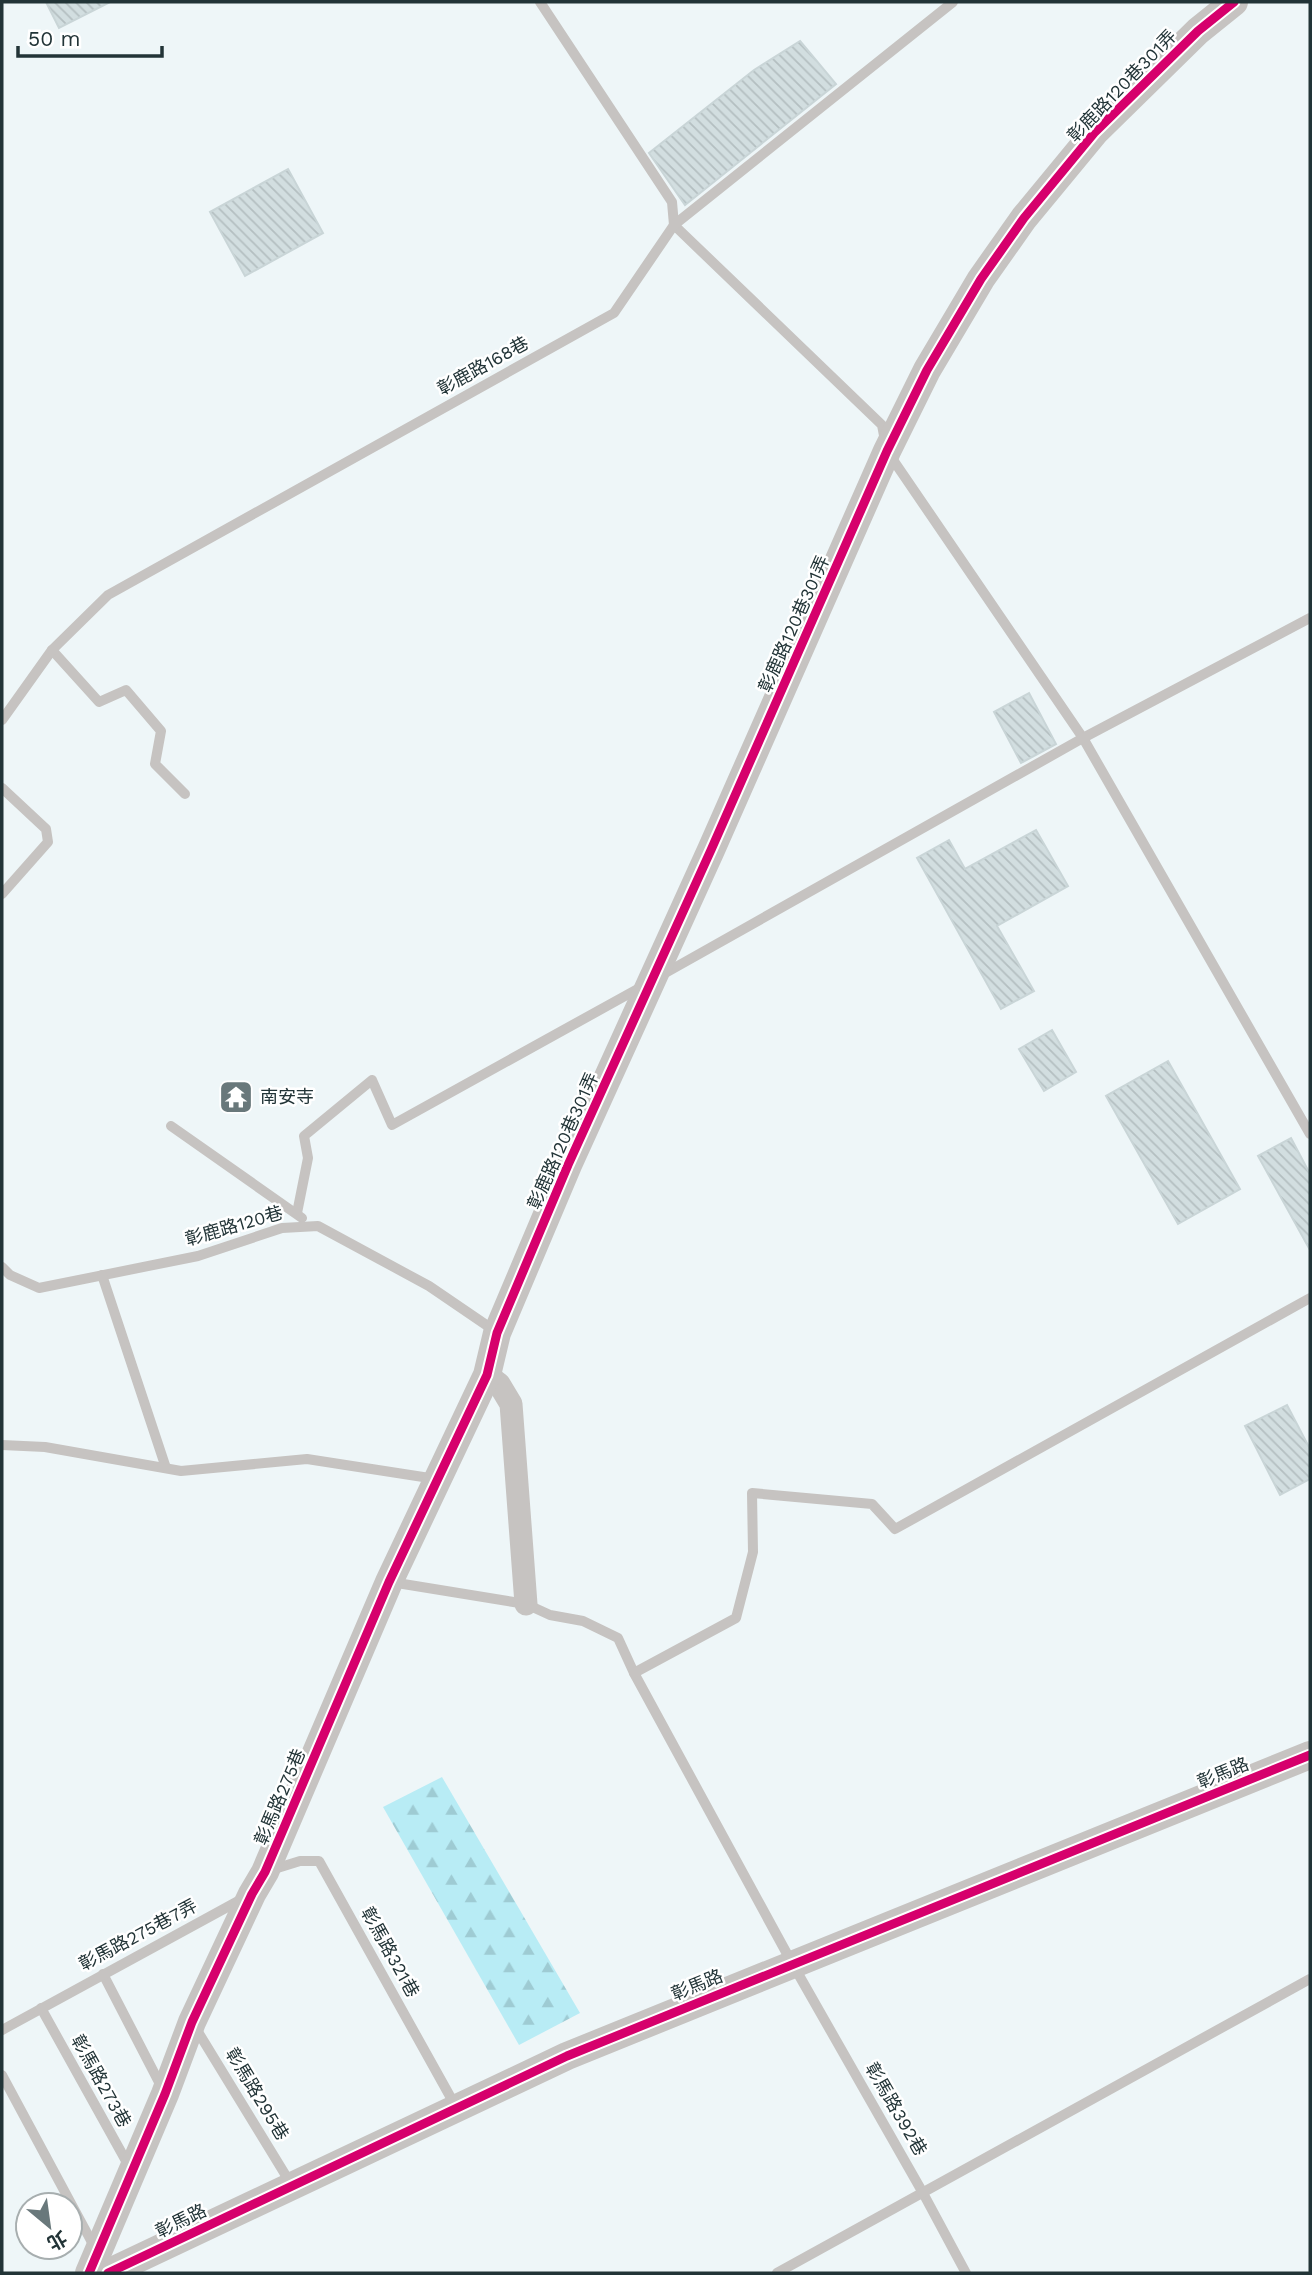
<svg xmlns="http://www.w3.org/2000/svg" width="1312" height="2275" font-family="'Work Sans','Noto Sans TC',sans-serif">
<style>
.forest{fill:url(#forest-firs)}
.building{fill:url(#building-back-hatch);stroke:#c9d5d7;stroke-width:2}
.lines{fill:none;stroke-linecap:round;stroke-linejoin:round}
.service{stroke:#c6c3c1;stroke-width:10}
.minor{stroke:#c6c3c1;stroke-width:23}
.tertiary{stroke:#c6c3c1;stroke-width:28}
.cycleway-casing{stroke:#fff;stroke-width:13}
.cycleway{stroke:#d6006c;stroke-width:9}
.labels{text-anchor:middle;stroke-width:5;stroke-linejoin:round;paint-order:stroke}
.street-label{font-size:18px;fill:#223437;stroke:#fff}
.poi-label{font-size:18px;fill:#223437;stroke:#fff;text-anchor:start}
</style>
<defs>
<pattern id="forest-firs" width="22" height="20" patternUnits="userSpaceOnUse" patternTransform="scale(1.75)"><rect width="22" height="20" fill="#b8ecf5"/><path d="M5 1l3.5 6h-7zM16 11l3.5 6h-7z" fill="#9ecbd3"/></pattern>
<pattern id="building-back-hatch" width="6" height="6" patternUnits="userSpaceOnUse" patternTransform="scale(1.75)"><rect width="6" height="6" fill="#d2dee0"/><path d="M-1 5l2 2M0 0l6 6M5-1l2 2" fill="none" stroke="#b4bfc1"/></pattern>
</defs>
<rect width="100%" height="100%" fill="#eef6f8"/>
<polygon class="forest" points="442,1777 580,2013 519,2045 383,1807"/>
<g class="building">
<polygon points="46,2 110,2 59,28"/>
<polygon points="800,41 836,84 685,205 649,153 754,70"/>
<polygon points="288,169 323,233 245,276 210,212"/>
<polygon points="1029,693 1056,744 1021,763 994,712"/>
<polygon points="1036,830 1068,886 997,926 1034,991 1001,1009 917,858 949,840 965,869"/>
<polygon points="1052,1030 1076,1072 1044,1091 1019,1049"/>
<polygon points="1168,1061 1240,1189 1178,1224 1106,1096"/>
<polygon points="1291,1138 1310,1174 1310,1250 1258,1156"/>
<polygon points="1287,1405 1310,1449 1310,1479 1280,1495 1245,1426"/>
</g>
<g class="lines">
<g class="service">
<polyline points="540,2 672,202 674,225 882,425 887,451 1083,738 1310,1134"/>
<polyline points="52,650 99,702 126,690 161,731 155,764 185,794"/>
<polyline points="2,720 52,650 108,595 614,313 674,225 953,2"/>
<polyline points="2,788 46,829 48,842 2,894"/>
<polyline points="660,976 1083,738 1310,618"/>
<polyline points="171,1126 302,1218"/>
<polyline points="297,1213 308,1158 304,1136 372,1080 392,1125 643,986"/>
<polyline points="2,1267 10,1275 39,1288 198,1256 282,1228 318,1226 429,1286 495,1331"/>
<polyline points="102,1275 166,1468"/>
<polyline points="2,1445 45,1447 181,1471 307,1459 436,1479"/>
<polyline points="391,1582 526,1604 550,1615 583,1621 618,1638 634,1673 792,1963 923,2193 966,2273"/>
<polyline points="634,1673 736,1618 753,1552 752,1493 872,1504 895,1529 1310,1298"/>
<polyline points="271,1870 300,1861 319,1861 456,2107"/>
<polyline points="103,1974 162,2088"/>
<polyline points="41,2008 130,2168"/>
<polyline points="195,2027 291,2184"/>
<polyline points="2,2030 242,1899"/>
<polyline points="2,2075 95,2248"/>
<polyline points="777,2273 1310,1979"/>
</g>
<polyline class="minor" points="487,1375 499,1384 511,1404 526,1604"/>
<g class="tertiary">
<polyline points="89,2273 165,2094 192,2022 252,1894 265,1872 389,1582 487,1375 497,1333 568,1165 711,850 887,451 927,370 981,279 1024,218 1095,132 1198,31 1234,2"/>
<polyline points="108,2273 567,2056 1310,1755"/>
</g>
<g class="cycleway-casing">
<g id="cycleway">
<polyline points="89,2273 165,2094 192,2022 252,1894 265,1872 389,1582 487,1375 497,1333 568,1165 711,850 887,451 927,370 981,279 1024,218 1095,132 1198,31 1234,2"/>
<polyline points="108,2273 567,2056 1310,1755"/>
</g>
</g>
<use href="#cycleway" class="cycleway"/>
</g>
<defs>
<g id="temple-square" transform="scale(1.75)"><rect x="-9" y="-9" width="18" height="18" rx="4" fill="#69787b" stroke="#fff"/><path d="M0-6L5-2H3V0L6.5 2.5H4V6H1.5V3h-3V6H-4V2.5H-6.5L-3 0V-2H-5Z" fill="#fff"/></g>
</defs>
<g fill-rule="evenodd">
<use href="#temple-square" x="236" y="1097"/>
</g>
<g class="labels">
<g class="street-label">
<text transform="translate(1122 86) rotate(-46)" y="6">彰鹿路120巷301弄</text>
<text transform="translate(483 366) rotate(-29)" y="6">彰鹿路168巷</text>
<text transform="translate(794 624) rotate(-66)" y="6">彰鹿路120巷301弄</text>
<text transform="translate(563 1141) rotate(-66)" y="6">彰鹿路120巷301弄</text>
<text transform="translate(234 1226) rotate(-16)" y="6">彰鹿路120巷</text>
<text transform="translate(1223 1773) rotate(-22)" y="6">彰馬路</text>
<text transform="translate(280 1797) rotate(-67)" y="6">彰馬路275巷</text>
<text transform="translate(138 1935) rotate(-28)" y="6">彰馬路275巷7弄</text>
<text transform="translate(390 1952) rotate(61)" y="6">彰馬路321巷</text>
<text transform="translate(697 1985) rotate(-22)" y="6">彰馬路</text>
<text transform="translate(101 2081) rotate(61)" y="6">彰馬路273巷</text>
<text transform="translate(257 2094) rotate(59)" y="6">彰馬路295巷</text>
<text transform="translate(896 2109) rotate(60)" y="6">彰馬路392巷</text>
<text transform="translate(181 2221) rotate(-26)" y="6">彰馬路</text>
</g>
<g class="poi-label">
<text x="260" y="1103">南安寺</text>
</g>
</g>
<rect width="1312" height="2275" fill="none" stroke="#223437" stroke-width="7"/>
<g transform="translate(49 2226) rotate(151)"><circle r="33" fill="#ffffff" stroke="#a7aeaf" stroke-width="2"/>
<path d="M0-5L12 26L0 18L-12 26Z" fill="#69787b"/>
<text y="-10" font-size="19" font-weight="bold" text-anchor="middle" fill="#223437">北</text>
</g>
<path d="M18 46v10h144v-10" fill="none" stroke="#223437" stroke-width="3.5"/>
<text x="28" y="46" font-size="21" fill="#223437" stroke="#ffffff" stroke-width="5" paint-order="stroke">50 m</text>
</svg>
